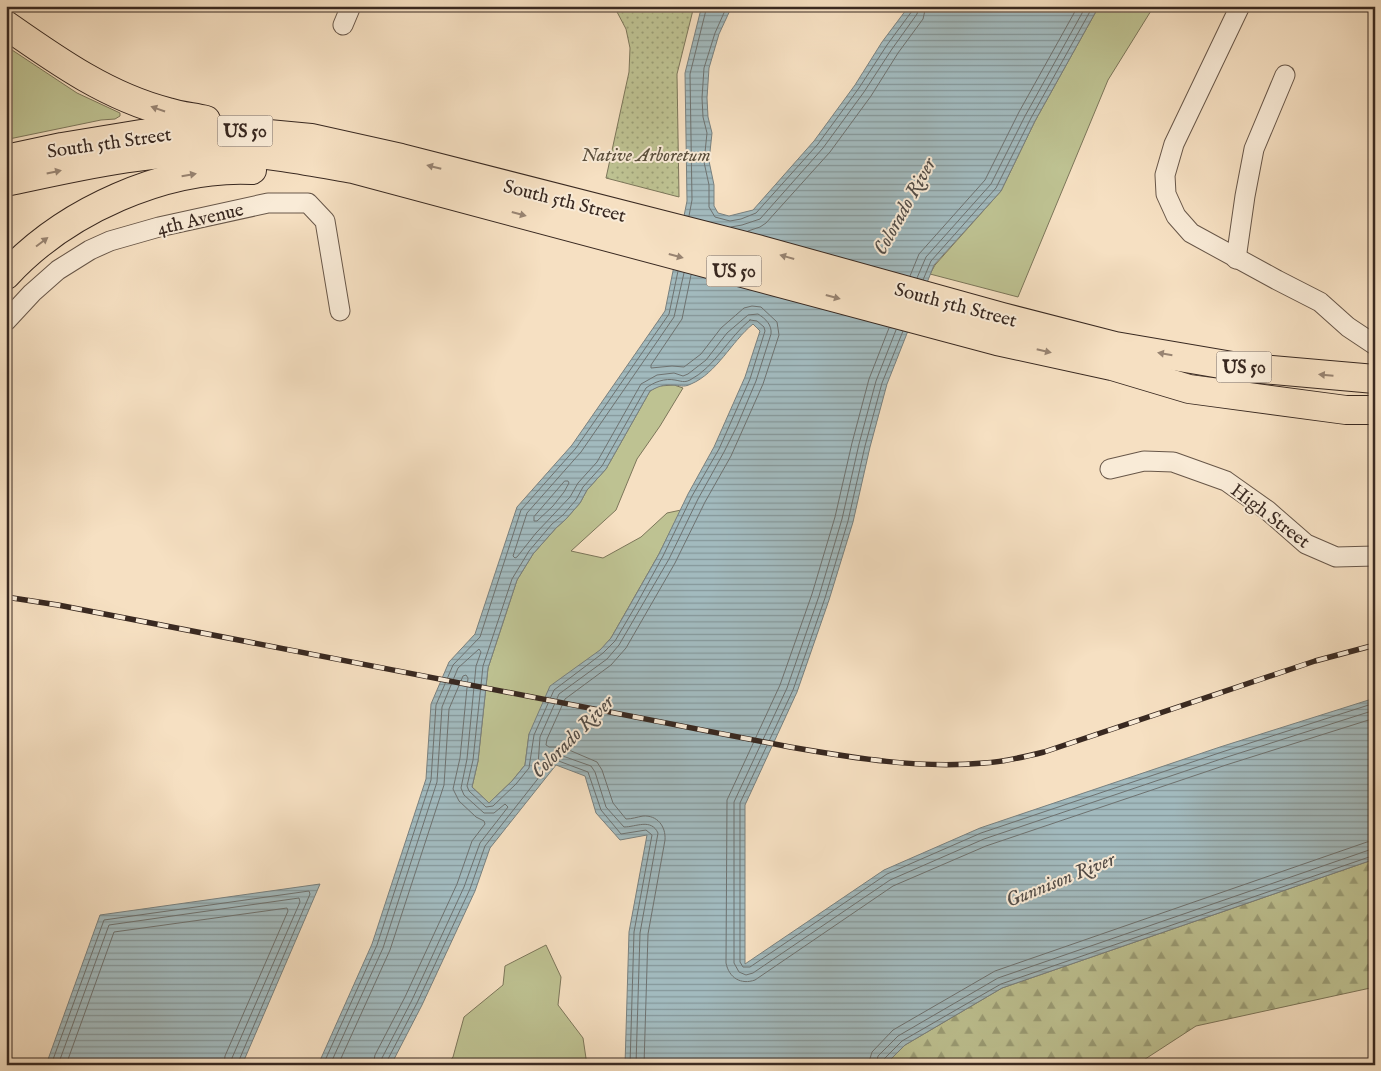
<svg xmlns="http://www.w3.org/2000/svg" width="1381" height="1071" font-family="'IM FELL English',serif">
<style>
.green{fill:#bec292;stroke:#7c765a}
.forest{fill:url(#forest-firs);stroke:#7c765a}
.park{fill:url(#park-dots);stroke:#7c765a}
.water{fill:url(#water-rules);stroke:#78807f;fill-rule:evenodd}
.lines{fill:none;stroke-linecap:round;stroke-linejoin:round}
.shore{stroke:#6e7270;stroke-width:1}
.minor-casing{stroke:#685749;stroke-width:21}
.highway-casing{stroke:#392921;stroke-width:30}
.minor{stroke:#f9ebd7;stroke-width:19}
.highway{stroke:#f6e0c2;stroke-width:28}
.rail-casing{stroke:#392921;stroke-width:5.5}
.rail{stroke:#f9ebd7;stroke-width:4;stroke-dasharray:11;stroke-linecap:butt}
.oneway{fill:#988472}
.labels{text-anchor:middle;stroke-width:4;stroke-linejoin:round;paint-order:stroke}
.shield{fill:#f9ebd7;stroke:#736358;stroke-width:1}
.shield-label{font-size:18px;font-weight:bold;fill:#392921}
.street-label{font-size:19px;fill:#392921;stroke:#f9ebd7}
.park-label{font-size:19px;font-style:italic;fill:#5a4f3d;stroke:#f9ebd7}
.water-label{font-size:20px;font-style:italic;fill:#534d48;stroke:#f9ebd7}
</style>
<defs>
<pattern id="forest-firs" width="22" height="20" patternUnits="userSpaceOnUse" patternTransform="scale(1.25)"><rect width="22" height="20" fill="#bec292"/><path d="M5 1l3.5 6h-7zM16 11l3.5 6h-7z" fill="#9b9e77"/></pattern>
<pattern id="park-dots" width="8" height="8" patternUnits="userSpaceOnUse" patternTransform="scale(1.25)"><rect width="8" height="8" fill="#bec292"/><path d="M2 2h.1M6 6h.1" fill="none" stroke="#9b9e77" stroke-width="1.8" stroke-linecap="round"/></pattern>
<pattern id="water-rules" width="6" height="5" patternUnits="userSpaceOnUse" patternTransform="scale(1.25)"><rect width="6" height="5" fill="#a2babe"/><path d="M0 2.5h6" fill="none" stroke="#85979a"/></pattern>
</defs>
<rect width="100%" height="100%" fill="#f6e0c2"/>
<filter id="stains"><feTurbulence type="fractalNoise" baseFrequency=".004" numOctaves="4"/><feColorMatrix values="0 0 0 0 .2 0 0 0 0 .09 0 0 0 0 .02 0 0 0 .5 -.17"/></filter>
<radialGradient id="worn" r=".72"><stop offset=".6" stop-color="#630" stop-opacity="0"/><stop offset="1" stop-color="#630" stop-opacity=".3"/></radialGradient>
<g class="green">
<polygon points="1099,6 1154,6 1108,80 1018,297 930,274 935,265 1001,191 1035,121"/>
<polygon points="6,46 77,93 120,113 120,116 115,119 101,120 9,139 6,132"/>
<polygon points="674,385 683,388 660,426 637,459 616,510 571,551 603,558 641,537 667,513 681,510 659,554 611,638 529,734 525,765 512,781 489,803 472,787 478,761 488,668 517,580 533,554 556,528 566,519 580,503 587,490 606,469 650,391 659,386"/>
<polygon points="546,945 561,977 558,1005 583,1038 587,1065 447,1065 453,1057 464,1017 503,985 505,966"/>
</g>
<polygon class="forest" points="1375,859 1375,987 1196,1026 1136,1065 885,1065 905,1045 1002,988"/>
<polygon class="park" points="611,6 694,6 677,74 679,197 606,178 629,72 630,48 626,29 616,10"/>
<g class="water">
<path d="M 703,6 L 732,6 L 719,34 L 709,68 L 707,98 L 708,117 L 712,133 L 709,161 L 714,185 L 714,206 L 718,213 L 729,216 L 753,210 L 814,141 L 855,85 L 882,42 L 909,6 L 1099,6 L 1035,121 L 1001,191 L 934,265 L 887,384 L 870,447 L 853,522 L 829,600 L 797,692 L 745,805 L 745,964 L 884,870 L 980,828 L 1220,747 L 1375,698 L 1375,859 L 1002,988 L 905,1045 L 885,1065 L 625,1065 L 629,932 L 647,835 L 620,840 L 596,813 L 585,776 L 556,765 L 490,848 L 475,891 L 422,1005 L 391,1065 L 318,1065 L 372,944 L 426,779 L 431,704 L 449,662 L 475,634 L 517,507 L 572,445 L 665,311 L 687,201 L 685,73 L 700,13 ZM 753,324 L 760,331 L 745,377 L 714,447 L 688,494 L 659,554 L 630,605 L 611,638 L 600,650 L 550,686 L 529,734 L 525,765 L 512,781 L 489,803 L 472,787 L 478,761 L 488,668 L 517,580 L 533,554 L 556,528 L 566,519 L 580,503 L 587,490 L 606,469 L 650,391 C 657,387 664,384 672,385 C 680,385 683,388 691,384 C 717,373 731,342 753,324 Z"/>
<polygon points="320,884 242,1065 46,1065 100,915"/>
</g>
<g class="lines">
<g class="shore">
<polyline points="727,6 715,33 704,68 702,98 703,117 707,133 704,162 709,185 709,207 715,217 730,221 741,219 756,213 818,144 859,88 887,45 912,11 913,6"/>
<polyline points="689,216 692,200 690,74 707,6"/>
<polyline points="731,227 742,225 760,219 823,148 864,92 892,49 917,14 919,6"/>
<polyline points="748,231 760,227 766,223 830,152 871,96 898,53 923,19 926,6"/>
<polyline points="910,276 919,254 985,180 1019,112 1078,6"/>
<polyline points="917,278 926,257 991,184 1025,116 1086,6"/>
<polyline points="923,280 931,261 996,188 1031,118 1093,6"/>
<path d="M 750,320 L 757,321 L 764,327 L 765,331 L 750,379 L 719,449 L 692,496 L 663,556 L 635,607 L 615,641 L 603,653 L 554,690 L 534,735 L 529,768 L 516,784 L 493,806 L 486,807 L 469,791 L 467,786 L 473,760 L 483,666 L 512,579 L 529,551 L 552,524 L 563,515 L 576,500 L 583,487 L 602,466 L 646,388 C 654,382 665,378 675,380 C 681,381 684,383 690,380 C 715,367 728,338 750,320 Z"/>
<path d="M 889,328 L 869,379 L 852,443 L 835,517 L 812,594 L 780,685 L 727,800 L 726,963 C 729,978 741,985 755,980 L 893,886 L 986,846 L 1226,765 L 1375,718"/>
<polyline points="896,330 876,381 859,444 842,519 819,596 787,688 734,802 734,963 739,972 746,975 753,973 890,880 984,839 1224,758 1375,710"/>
<polyline points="903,331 882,383 865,446 848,521 825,598 793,690 740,803 740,962 743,967 750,967 887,874 981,833 1222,752 1375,703"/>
<polygon points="565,481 568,481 569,483 564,492 553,506 537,521 534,521 534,517"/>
<polyline points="51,1065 104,920 309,891 310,894 237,1065"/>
<polyline points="58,1065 109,925 299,898 300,902 232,1058 231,1065"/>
<polyline points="66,1065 114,932 287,908 288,911 225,1056 224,1065"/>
<polyline points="323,1065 377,945 431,780 436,705 453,665 480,637 521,510 576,448 669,314 678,271"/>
<polyline points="330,1065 383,948 437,782 442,707 458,668 479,649 481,652 476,666 467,759 461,788 464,795 484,813 494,813 505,804 508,807 480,843 464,887 412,1000 382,1058 381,1065"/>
<polyline points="338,1065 390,950 444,785 449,709 463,676 466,675 468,678 460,758 453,789 459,801 476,817 484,821 485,824 472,841 457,884 405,997 375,1055 373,1065"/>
<polyline points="387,1065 387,1061 417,1003 470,889 485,846 551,762 556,760 588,772 601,810 621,834 646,830 652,835 634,932 630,1065"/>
<path d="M 636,1065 L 640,933 L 658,833 C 651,818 636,827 624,827 L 606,807 L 595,772 L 591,766 L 557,754 L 549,756 L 541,765 L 538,765 L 540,737 L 559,694 L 607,659 L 619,645 L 669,559 L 698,499 L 724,452 L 737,426 L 756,381 L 771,334 C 772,325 766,319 758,314 L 748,315 L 727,333 L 706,360 L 688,374 L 683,376 L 674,373 L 657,375 L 641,384 L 597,462 L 578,483 L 570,497 L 536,533 L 517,557 L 515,558 L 513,556 L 527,513 L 581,452 L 674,317 L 684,273"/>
<path d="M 644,1065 L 648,934 L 665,840 C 666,826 657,815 643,816 C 637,817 632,819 626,819 L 613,803 L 602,770 L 597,762 L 562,747 L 549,747 L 546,745 L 547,739 L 565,699 L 611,665 L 626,648 L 675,563 L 705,502 L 731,456 L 763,384 L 779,335 L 777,322 L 761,307 L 752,306 L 744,308 L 721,328 L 701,354 L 684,367 L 672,366 L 651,368 L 651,365 L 682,319 L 691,275"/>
<polyline points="868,1065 872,1052 893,1030 995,971 1367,842 1375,841"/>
<polyline points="876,1065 878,1056 898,1036 998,978 1375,848"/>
<polyline points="882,1065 884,1059 902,1041 1001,984 1375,855"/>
</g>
<g class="minor-casing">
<g id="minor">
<polyline points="1240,6 1174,144 1165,175 1166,194 1176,216 1191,233 1277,280 1320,302 1348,327 1375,345"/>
<polyline points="343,25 351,6"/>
<polyline points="1236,259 1245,196 1254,149 1285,75"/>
<polyline points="6,321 32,293 58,270 90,250 110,241 159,227 268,203 308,203 325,221 340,311"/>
<polyline points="1110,469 1144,461 1173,462 1226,481 1267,510 1306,544 1336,557 1375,556"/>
</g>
</g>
<g class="highway-casing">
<g id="highway">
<path d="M 6,25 C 56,60 108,97 168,112 C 180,116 193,117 206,120"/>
<polyline points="6,159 62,147 141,134 227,130 311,138 401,158 761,250 1002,317 1115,346 1238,367 1375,379"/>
<path d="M 6,182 C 80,166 156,148 233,152 C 273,154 313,162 353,169 L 997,341 L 1112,366 L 1189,389 L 1346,410 L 1375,410"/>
<path d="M 6,275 C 65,211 165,166 252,170"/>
</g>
</g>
<use href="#minor" class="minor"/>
<use href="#highway" class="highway"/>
<g class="rail-casing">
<path id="rail" d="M 6,597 L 58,605 L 790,747 C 854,758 919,769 984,763 C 1004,762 1024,757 1044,752 L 1315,661 L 1375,645"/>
</g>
<use href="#rail" class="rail"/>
</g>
<defs><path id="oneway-solid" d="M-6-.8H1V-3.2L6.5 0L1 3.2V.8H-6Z" transform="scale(1.25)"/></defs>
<g class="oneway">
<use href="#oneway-solid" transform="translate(158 109) rotate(-161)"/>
<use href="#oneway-solid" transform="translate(434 167) rotate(-166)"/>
<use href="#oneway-solid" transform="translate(54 172) rotate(-12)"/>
<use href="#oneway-solid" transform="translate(189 175) rotate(-10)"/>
<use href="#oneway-solid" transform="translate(519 214) rotate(15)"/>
<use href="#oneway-solid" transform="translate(42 242) rotate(-37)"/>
<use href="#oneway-solid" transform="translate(676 256) rotate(15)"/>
<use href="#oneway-solid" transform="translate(787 257) rotate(-164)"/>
<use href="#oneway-solid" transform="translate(833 297) rotate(15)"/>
<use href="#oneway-solid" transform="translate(1044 351) rotate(13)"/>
<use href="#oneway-solid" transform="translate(1165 354) rotate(-170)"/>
<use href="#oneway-solid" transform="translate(1326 375) rotate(-175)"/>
</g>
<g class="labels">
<g class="shield">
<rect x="217.5" y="115.5" width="55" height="31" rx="4"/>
<rect x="706.5" y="255.5" width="55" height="31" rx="4"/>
<rect x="1216.5" y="351.5" width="55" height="31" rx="4"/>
</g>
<g class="shield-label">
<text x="245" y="137">US 50</text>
<text x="734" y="277">US 50</text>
<text x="1244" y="373">US 50</text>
</g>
<g class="street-label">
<text transform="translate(109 142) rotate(-8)" y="7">South 5th Street</text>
<text transform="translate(565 200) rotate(14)" y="7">South 5th Street</text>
<text transform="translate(200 218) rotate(-13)" y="7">4th Avenue</text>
<text transform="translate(956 304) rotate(15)" y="7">South 5th Street</text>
<text transform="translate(1271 515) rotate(37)" y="7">High Street</text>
</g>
<g class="park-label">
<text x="646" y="161">Native Arboretum</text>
</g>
<g class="water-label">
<text transform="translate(904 206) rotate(-61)" y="7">Colorado River</text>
<text transform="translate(572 736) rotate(-45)" y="7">Colorado River</text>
<text transform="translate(1060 879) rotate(-22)" y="7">Gunnison River</text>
</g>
</g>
<rect width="1381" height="1071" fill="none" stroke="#f6e0c2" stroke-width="25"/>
<rect x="8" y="8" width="1366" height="1056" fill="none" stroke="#392921" stroke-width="2.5"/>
<rect x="12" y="12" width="1356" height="1046" fill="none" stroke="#392921"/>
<rect width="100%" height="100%" filter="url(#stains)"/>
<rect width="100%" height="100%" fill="url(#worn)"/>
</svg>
